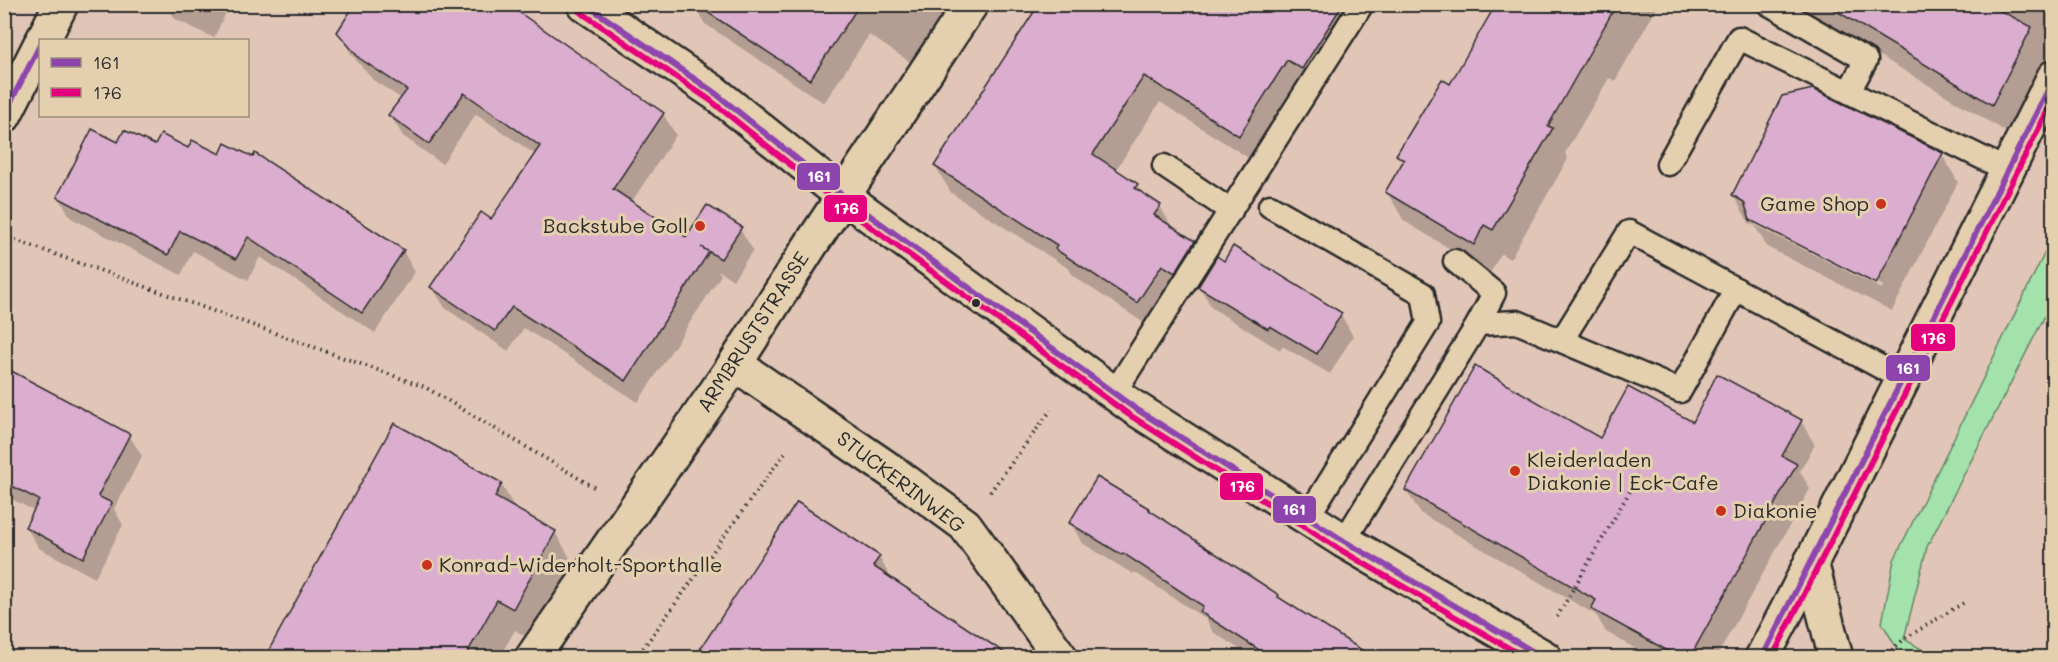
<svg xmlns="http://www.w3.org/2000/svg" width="2058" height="662" font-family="Mali,sans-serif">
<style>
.green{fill:#a3e2ab;stroke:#67866b;stroke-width:1.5}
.shadow{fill:#0003;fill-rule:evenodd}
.building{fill:#dbadcf;stroke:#2b2b2b;stroke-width:1.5}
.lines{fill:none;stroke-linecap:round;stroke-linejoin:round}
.lane-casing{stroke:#2b2b2b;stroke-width:27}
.street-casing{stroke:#2b2b2b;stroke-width:38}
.secondary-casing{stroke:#2b2b2b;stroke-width:38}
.path{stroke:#2b2b2b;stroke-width:4;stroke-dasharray:1.5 4.5;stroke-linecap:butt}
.lane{stroke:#e4d0ae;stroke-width:22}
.street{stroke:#e4d0ae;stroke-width:33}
.secondary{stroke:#e4d0ae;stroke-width:33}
.bus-1-casing{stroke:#e4d0ae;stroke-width:10}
.bus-2-casing{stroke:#e4d0ae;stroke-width:10}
.bus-1{stroke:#8e44ad;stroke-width:6}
.bus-2{stroke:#e5007d;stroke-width:6}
.poi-dot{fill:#c8321e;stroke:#e4d0ae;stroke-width:2}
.bus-dot{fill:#2b2b2b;stroke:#e4d0ae;stroke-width:2}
.labels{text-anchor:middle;stroke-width:6;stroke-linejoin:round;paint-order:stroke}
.poi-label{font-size:20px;fill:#2b2b2b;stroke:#e4d0ae;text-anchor:start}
.street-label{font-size:20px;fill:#2b2b2b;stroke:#e4d0ae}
.line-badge{stroke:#e4d0ae;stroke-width:2}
.badge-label{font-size:16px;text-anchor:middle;font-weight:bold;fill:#fff}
</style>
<rect width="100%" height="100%" fill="#e1c6b8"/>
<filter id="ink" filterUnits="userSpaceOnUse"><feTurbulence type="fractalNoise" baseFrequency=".0167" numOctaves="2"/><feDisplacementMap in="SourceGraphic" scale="12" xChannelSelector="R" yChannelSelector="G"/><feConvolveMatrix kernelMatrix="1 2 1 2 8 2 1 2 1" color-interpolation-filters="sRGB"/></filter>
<g filter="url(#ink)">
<polygon class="green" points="2053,236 2053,300 1927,547 1904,639 1935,657 1902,657 1882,623 1894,560"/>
<g class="shadow">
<polygon points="167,4 230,4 214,38 175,19"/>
<polygon points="693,4 964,4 922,70 869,35 824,103 705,24"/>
<polygon points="1059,4 1357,4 1343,27 1352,41 1318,95 1303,86 1255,162 1160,102 1115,171 1137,185 1142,195 1160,206 1173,229 1194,242 1210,271 1341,315 1353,336 1330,374 1282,346 1280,350 1212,308 1199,286 1190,299 1178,291 1153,329 1073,276 1069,269 951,193 935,166"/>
<polygon points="1498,4 1659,4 1615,81 1609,78 1565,153 1568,159 1510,259 1501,254 1490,273 1404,221 1387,192 1403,165 1398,155 1450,86"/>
<polygon points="1793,4 2054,4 2054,50 2010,134"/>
<polygon points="339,32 663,114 676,135 631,203 687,239 740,229 753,250 733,280 718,270 721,275 638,402 524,328 508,351 445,308 432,287 491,221 536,155 476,114 442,164 403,136 390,115 402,99 373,80 351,54"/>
<polygon points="119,144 155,147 403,251 415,272 375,333 260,257 248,280 193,251 181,275 71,218 59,197"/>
<path d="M 1942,155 L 1958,182 L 1892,311 L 1767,247 L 1755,226 L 1749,223 L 1733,195 ZM 1755,221 L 1883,286 L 1882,289 L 1755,225 Z"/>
<polygon points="4,369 129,435 142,456 114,509 123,525 95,578 39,548 26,527 35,511 4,495"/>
<polygon points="1801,421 1815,445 1800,471 1810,489 1716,658 1652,658 1606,632 1596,615 1420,513 1406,490 1601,440 1693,425"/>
<polygon points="394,425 501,484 516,510 555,532 573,563 531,640 515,630 499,658 267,658"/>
<polygon points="1149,510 1151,513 1278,596 1281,600 1373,658 1253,658 1213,632 1206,619 1134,572 1133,574 1082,543 1071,523"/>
<polygon points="879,557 892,580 984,642 994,658 710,658 704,647"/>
</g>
<g class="building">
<polygon points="355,4 507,4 664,113 613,189 686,237 707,205 742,227 721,259 701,247 709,252 626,381 512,307 495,331 430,287 481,212 491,219 540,146 464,93 429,144 388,115 407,90 359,58 337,32"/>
<polygon points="695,4 860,4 810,80"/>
<polygon points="1039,4 1343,4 1302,69 1287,60 1239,136 1144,76 1093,154 1138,184 1135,188 1161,205 1154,215 1195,241 1175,273 1162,265 1137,303 1055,249 1057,245 934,166"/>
<polygon points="1496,4 1617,4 1548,126 1553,128 1493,230 1484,225 1474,245 1385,192 1404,160 1396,155 1442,79 1450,84"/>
<polygon points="1825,4 1988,4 2032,27 1992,105"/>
<polygon points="1813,89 1943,153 1876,284 1750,220 1744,202 1732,195 1782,96"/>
<polygon points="92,129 118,142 124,130 155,145 161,134 188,148 192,140 220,154 225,143 253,157 255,153 404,250 362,313 248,237 236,259 180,231 168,255 57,197"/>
<polygon points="1233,246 1342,313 1317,354 1270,326 1268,329 1198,287 1217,256 1224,261"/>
<polygon points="1475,366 1600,438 1628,387 1693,422 1717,374 1802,420 1782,456 1797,464 1690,657 1679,657 1591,609 1596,600 1405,490"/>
<polygon points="4,367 130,434 98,496 112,503 83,558 25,527 39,500 4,482"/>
<polygon points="394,423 502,483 495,497 556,531 513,609 497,600 465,657 265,657"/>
<polygon points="1097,477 1150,509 1149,510 1279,595 1278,597 1373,657 1270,657 1200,612 1203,606 1123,553 1122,555 1069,523"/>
<polygon points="797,502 880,556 873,566 1011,657 695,657"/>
</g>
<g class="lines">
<g class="lane-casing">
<g id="lane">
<polyline points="1769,4 1866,60 1849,91"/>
<polyline points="1668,164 1739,38 2007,170"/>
<polyline points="1164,166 1231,211"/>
<polyline points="1270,206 1423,294 1428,323 1307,518"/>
<polyline points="1455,261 1494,293 1478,324"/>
<polyline points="1562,340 1629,232 1903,379"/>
<polyline points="1114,393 1362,4"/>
<polyline points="1344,541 1478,324 1517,322 1680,391 1736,289"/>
</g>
</g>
<g class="street-casing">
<g id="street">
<polyline points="43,40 61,4"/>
<polyline points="4,116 40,45"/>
<polyline points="735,364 894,473 965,525 1061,658"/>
<polyline points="532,658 735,364 810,246 971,4"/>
</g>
</g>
<g class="secondary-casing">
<g id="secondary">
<polyline points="584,4 715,93 843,196 1133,407 1344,541 1545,658"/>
<polyline points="1811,562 1836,658"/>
<polyline points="1762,658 1792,601 2054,77"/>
</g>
</g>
<g class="path">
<polyline points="4,236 425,387 597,489"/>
<polyline points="990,492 1051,410"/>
<polyline points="1557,617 1641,472"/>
<polyline points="636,658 786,451"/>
<polyline points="1883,658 1904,639 1965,602"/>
</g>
<use href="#lane" class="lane"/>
<use href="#street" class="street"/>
<use href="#secondary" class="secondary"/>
<g class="bus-1-casing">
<g id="bus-1">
<polyline points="585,4 715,93 843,196 1133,407 1344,541 1544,658"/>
<polyline points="4,115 40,45"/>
<polyline points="1762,658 2054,78"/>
</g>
</g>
<g class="bus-2-casing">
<g id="bus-2">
<polyline points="579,11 710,100 838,203 1128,414 1339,549 1526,658"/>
<polyline points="1772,658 2054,98"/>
</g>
</g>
<use href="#bus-1" class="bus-1"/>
<use href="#bus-2" class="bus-2"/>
</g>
</g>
<g class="poi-dot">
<circle cx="1881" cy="204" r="6"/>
<circle cx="700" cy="226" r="6"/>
<circle cx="1515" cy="471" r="6"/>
<circle cx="1721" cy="511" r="6"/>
<circle cx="427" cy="565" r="6"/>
</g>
<circle class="bus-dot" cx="976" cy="303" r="5"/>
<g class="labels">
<g class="poi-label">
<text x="1869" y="211" text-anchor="end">Game Shop</text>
<text x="688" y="233" text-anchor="end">Backstube Goll</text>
<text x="1527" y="467">Kleiderladen<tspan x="1527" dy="23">Diakonie | Eck-Cafe</tspan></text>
<text x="1733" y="518">Diakonie</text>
<text x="439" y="572">Konrad-Widerholt-Sporthalle</text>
</g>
<g class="street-label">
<text transform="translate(753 332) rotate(-57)" y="7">ARMBRUSTSTRASSE</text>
<text transform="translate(901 482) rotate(37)" y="7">STUCKERINWEG</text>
</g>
</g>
<g class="line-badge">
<rect x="796" y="162" width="45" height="29" rx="6" fill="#8e44ad"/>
<rect x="823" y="194" width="45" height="29" rx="6" fill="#e5007d"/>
<rect x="1910" y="323" width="46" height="29" rx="6" fill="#e5007d"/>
<rect x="1885" y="354" width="46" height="28" rx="6" fill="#8e44ad"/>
<rect x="1219" y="472" width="45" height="29" rx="6" fill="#e5007d"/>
<rect x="1272" y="495" width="45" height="29" rx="6" fill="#8e44ad"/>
</g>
<g class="badge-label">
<text x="819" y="182">161</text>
<text x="846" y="214">176</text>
<text x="1933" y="344">176</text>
<text x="1908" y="374">161</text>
<text x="1242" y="492">176</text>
<text x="1294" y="515">161</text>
</g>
<rect width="2058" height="662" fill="none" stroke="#e4d0ae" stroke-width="24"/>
<rect x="12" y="12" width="2034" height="638" fill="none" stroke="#2b2b2b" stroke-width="2" filter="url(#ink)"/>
<rect x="39" y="39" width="210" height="78" fill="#e4d0ae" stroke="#9a8e7a" stroke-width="1.5"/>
<rect x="51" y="58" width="30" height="9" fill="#8e44ad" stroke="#9a8e7a" stroke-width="1.5"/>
<text x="93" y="69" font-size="18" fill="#2b2b2b">161</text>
<rect x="51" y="88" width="30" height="9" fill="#e5007d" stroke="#9a8e7a" stroke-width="1.5"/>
<text x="93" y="99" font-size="18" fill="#2b2b2b">176</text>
</svg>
